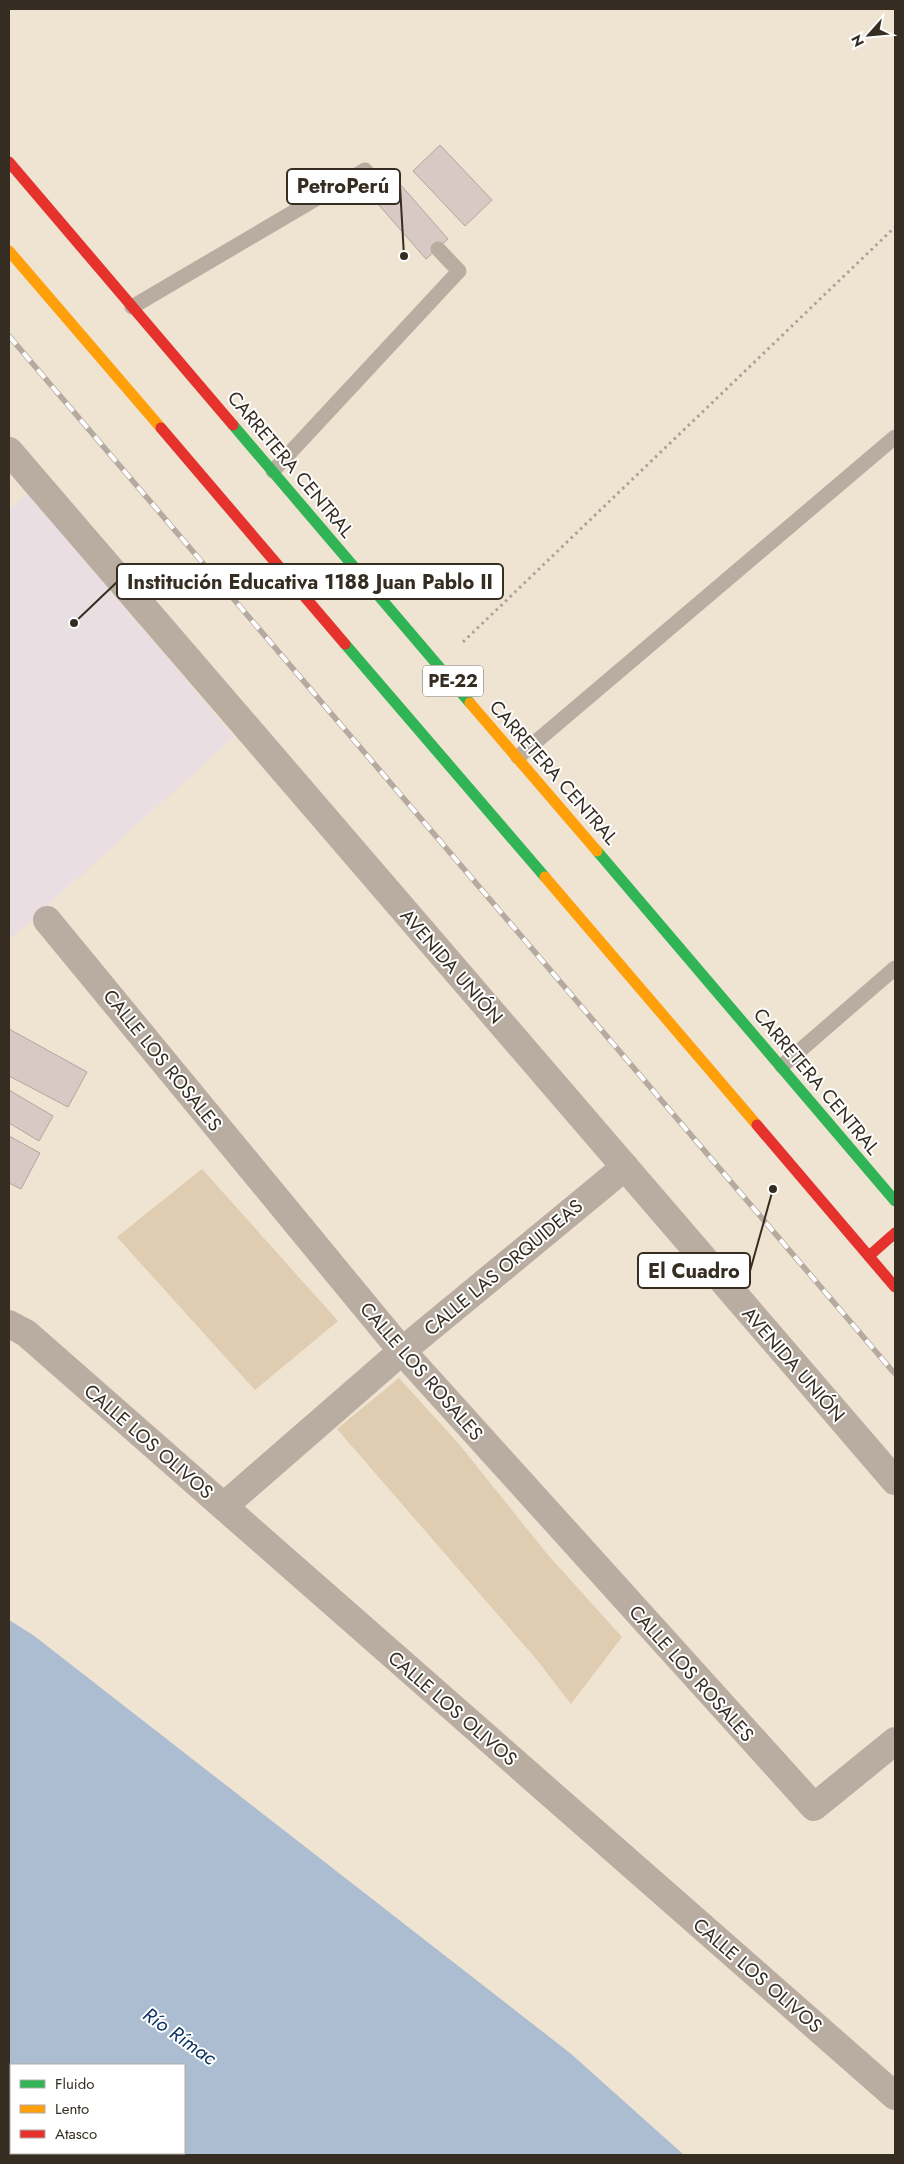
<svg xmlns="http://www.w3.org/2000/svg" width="904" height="2164" font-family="Jost,sans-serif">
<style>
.education{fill:#e9dee2}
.green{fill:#e0ccb0}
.water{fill:#acbcd1;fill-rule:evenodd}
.building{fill:#d8c9c5;stroke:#b2a6a0}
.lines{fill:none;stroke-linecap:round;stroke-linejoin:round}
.path{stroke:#aba297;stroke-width:3;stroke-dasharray:2.5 4;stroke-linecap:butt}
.lane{stroke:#b9ada2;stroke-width:15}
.street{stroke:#b9ada2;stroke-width:28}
.fast{stroke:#30b455;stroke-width:11}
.slow{stroke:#ff9f0a;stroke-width:11}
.jam{stroke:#e5322d;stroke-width:11}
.rail-casing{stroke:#b4aa9f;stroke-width:5.5}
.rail{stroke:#fff;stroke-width:4;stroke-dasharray:11;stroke-linecap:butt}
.labels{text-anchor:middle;stroke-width:4;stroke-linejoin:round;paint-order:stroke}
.shield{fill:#fff;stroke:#726c64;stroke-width:1}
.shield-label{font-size:18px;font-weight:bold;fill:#352d21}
.street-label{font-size:19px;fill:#352d21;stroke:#fff}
.water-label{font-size:20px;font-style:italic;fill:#0d3563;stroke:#fff}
.leader{fill:none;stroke:#352d21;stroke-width:2}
.callout-dot{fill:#352d21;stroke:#fff;stroke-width:2}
.callout{fill:#fff;stroke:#352d21;stroke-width:2}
.callout-label{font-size:20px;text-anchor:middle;font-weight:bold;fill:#352d21}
</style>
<rect width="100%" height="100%" fill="#efe3d2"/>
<polygon class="education" points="28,493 234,737 9,940 9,510"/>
<g class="green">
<polygon points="202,1169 338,1321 255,1390 117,1237"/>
<polygon points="399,1378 458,1443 548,1555 622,1637 571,1704 537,1660 337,1429"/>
</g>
<path class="water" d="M 9,1620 L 33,1635 L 570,2053 L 684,2155 L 9,2155 ZM 11,2065 L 184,2065 L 184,2153 L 11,2153 Z"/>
<g class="building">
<polygon points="440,145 492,200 465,226 413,171"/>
<polygon points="400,184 448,239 426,259 378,204"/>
<polygon points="9,1029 87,1072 68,1107 9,1076"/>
<polygon points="9,1090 53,1116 39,1141 9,1123"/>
<polygon points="9,1136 40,1153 21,1189 9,1183"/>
</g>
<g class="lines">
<polyline class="path" points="463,642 895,227"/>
<g class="lane">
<polyline points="132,307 365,170 387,195"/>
<polyline points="273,471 459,271 438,249"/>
<polyline points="518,757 895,437"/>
<polyline points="782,1066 895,968"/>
</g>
<g class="street">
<polyline points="9,451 895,1481"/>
<polyline points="47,920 402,1351 814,1807 895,1741"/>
<polyline points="9,1324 26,1333 895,2096"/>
<polyline points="224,1506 402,1351 625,1167"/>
</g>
<g class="fast">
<polyline points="233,425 470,703"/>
<polyline points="345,644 545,877"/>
<polyline points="597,851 895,1201"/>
</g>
<g class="slow">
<polyline points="9,251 161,428"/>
<polyline points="470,703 597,851"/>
<polyline points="545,877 757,1125"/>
</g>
<g class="jam">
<polyline points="9,162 233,425"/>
<polyline points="161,428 345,644"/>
<polyline points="757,1125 895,1287"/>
<polyline points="869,1256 895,1233"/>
</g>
<g class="rail-casing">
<polyline id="rail" points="9,336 895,1374"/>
</g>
<use href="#rail" class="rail"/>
</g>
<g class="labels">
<rect class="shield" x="423" y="665.5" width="60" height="31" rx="4"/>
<g class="shield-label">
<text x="453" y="687">PE-22</text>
</g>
<g class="street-label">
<text transform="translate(291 464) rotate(50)" y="7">CARRETERA CENTRAL</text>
<text transform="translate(554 772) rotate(49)" y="7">CARRETERA CENTRAL</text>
<text transform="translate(452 966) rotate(49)" y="7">AVENIDA UNIÓN</text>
<text transform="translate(163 1060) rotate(51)" y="7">CALLE LOS ROSALES</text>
<text transform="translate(817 1081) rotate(50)" y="7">CARRETERA CENTRAL</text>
<text transform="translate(503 1267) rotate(-40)" y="7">CALLE LAS ORQUIDEAS</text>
<text transform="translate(794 1364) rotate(49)" y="7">AVENIDA UNIÓN</text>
<text transform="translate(422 1371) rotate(49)" y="7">CALLE LOS ROSALES</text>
<text transform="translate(149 1441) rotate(41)" y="7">CALLE LOS OLIVOS</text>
<text transform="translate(692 1673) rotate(48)" y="7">CALLE LOS ROSALES</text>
<text transform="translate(453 1708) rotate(41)" y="7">CALLE LOS OLIVOS</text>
<text transform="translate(758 1975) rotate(41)" y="7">CALLE LOS OLIVOS</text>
</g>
<g class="water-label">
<text transform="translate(180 2036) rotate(35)" y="7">Río Rímac</text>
</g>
</g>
<path class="leader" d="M404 256L400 186M74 623L117 582M773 1189L750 1271"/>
<g class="callout-dot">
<circle cx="404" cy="256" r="5"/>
<circle cx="74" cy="623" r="5"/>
<circle cx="773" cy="1189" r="5"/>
</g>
<g class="callout">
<rect x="287" y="169" width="113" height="35" rx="5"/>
<rect x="117" y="564" width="386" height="35" rx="5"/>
<rect x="638" y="1253" width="112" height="35" rx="5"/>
</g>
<g class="callout-label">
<text x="343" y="193">PetroPerú</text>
<text x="310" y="589">Institución Educativa 1188 Juan Pablo II</text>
<text x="694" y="1278">El Cuadro</text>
</g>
<rect width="904" height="2164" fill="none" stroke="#352d21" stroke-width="20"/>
<rect x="10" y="2064" width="175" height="90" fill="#ffffff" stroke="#aeaba6"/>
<rect x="20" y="2080" width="25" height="8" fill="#30b455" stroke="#aeaba6"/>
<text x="55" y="2089" font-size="15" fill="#352d21">Fluido</text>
<rect x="20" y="2105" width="25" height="8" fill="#ff9f0a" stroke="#aeaba6"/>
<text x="55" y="2114" font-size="15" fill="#352d21">Lento</text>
<rect x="20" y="2130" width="25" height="8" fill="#e5322d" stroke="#aeaba6"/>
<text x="55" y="2139" font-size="15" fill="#352d21">Atasco</text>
<g transform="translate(869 35) rotate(243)" stroke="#ffffff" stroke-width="4" paint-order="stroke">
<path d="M0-4L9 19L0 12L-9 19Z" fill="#352d21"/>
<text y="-8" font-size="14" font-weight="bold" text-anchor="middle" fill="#352d21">N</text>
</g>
</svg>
